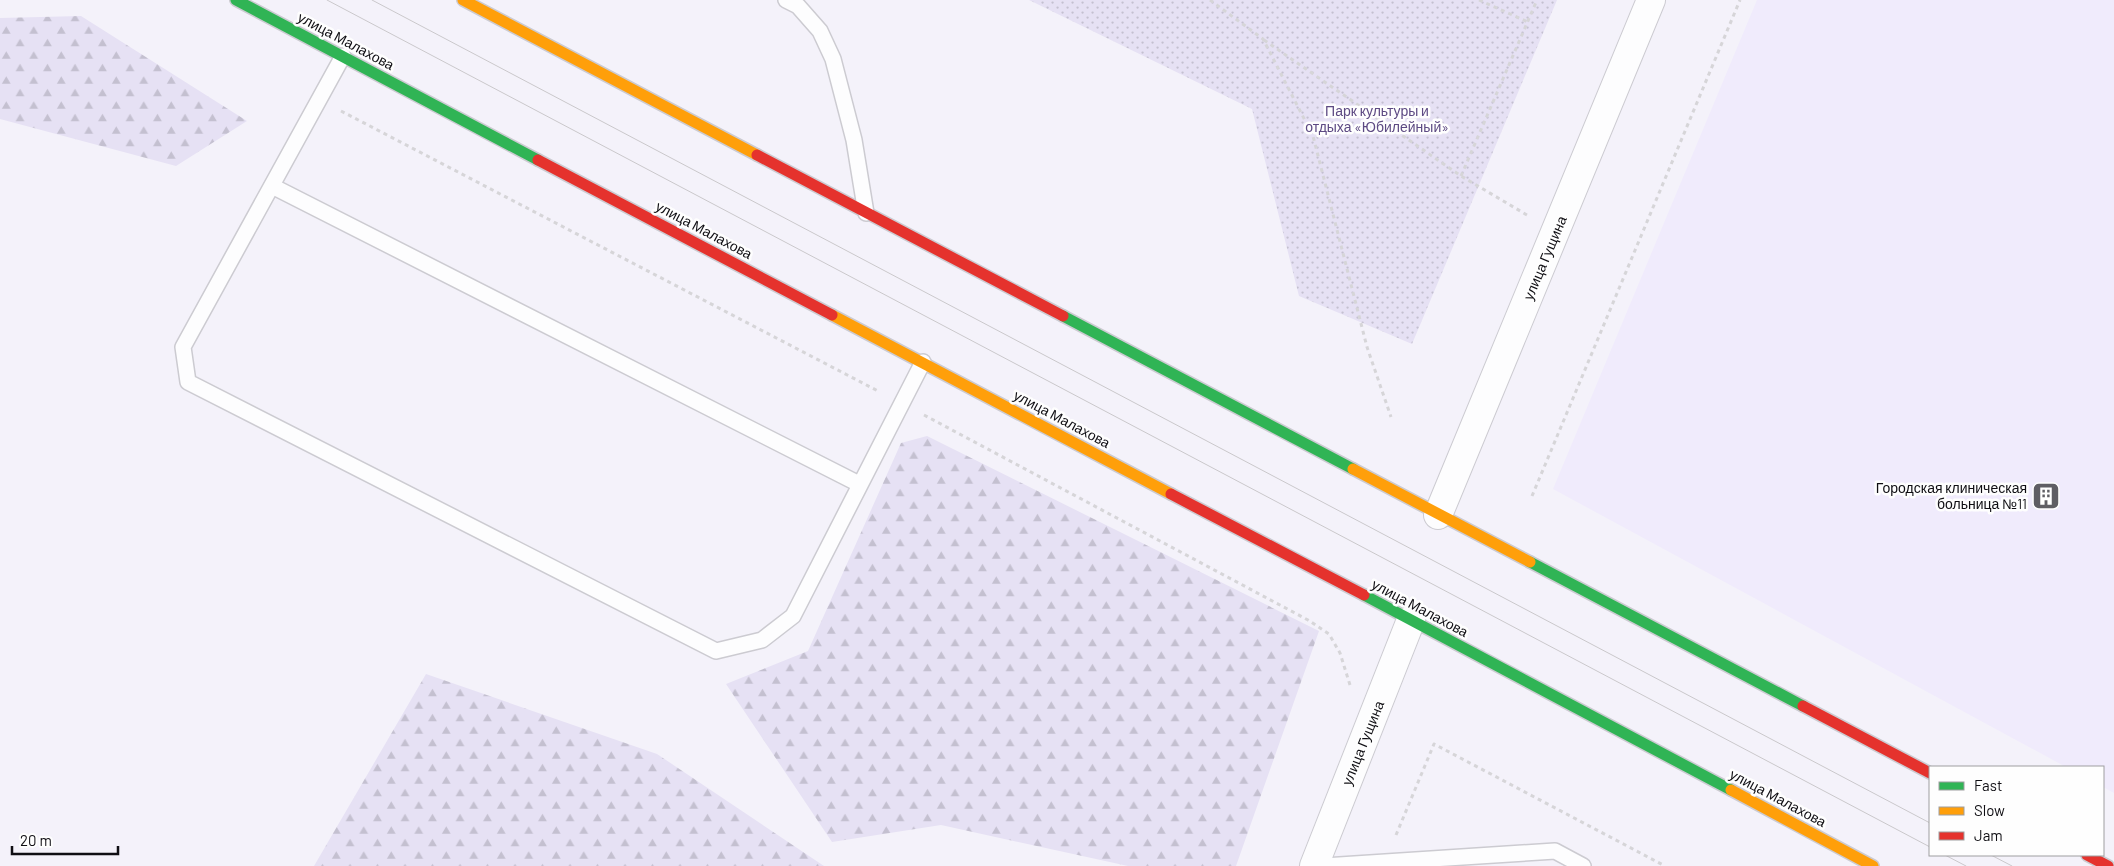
<svg xmlns="http://www.w3.org/2000/svg" width="2114" height="866" font-family="Barlow,sans-serif">
<style>
.built{fill:#f0ebfc}
.green{fill:url(#green-dots)}
.forest{fill:url(#forest-firs)}
.lines{fill:none;stroke-linecap:round;stroke-linejoin:round}
.lane-casing{stroke:#cccbd1;stroke-width:18}
.street-casing{stroke:#cccbd1;stroke-width:30}
.fast-casing{stroke:#cccbd1;stroke-width:14}
.slow-casing{stroke:#cccbd1;stroke-width:14}
.jam-casing{stroke:#cccbd1;stroke-width:14}
.path{stroke:#d6d5d8;stroke-width:3;stroke-dasharray:4 4;stroke-linecap:butt}
.lane{stroke:#fdfdfe;stroke-width:15}
.street{stroke:#fdfdfe;stroke-width:28}
.fast{stroke:#30b455;stroke-width:11}
.slow{stroke:#ff9f0a;stroke-width:11}
.jam{stroke:#e5322d;stroke-width:11}
.tram{stroke:#cac8cb;stroke-width:1}
.labels{text-anchor:middle;stroke-width:5;stroke-linejoin:round;paint-order:stroke}
.street-label{font-size:14px;fill:#0f0e13;stroke:#fefefe}
.park-label{font-size:14px;fill:#5d4a83;stroke:#fefefe}
.poi-label{font-size:14px;fill:#0f0e13;stroke:#fefefe;text-anchor:end}
</style>
<defs>
<pattern id="green-dots" width="8" height="8" patternUnits="userSpaceOnUse" patternTransform="scale(1.25)"><rect width="8" height="8" fill="#e6e1f4"/><path d="M2 2h.1M6 6h.1" fill="none" stroke="#c4c0d0" stroke-width="1.8" stroke-linecap="round"/></pattern>
<pattern id="forest-firs" width="22" height="20" patternUnits="userSpaceOnUse" patternTransform="scale(1.25)"><rect width="22" height="20" fill="#e6e1f4"/><path d="M5 1l3.5 6h-7zM16 11l3.5 6h-7z" fill="#c4c0d0"/></pattern>
</defs>
<rect width="100%" height="100%" fill="#f4f2fa"/>
<polygon class="built" points="1757,0 2114,0 2114,793 2103,787 2103,767 2066,767 1553,489"/>
<polygon class="green" points="1029,0 1557,0 1412,344 1299,296 1252,109"/>
<g class="forest">
<polygon points="81,16 247,121 176,166 0,119 0,18"/>
<polygon points="927,436 1319,631 1236,866 1128,866 941,825 832,842 726,684 808,651 901,443"/>
<polygon points="426,674 657,754 824,866 314,866"/>
</g>
<g class="lines">
<g class="lane-casing">
<g id="lane">
<polyline points="786,0 798,6 820,31 833,59 854,140 866,213"/>
<polyline points="343,56 183,347 188,382 716,651 762,640 793,616 923,362"/>
<polyline points="272,186 859,484"/>
<polyline points="1324,866 1555,851 1583,866"/>
</g>
</g>
<g class="street-casing">
<g id="street">
<polyline points="1438,515 1651,0"/>
<polyline points="1314,866 1411,620"/>
</g>
</g>
<g class="fast-casing">
<g id="fast">
<polyline points="236,0 538,160"/>
<polyline points="1063,316 1353,469"/>
<polyline points="1530,562 1803,706"/>
<polyline points="1364,595 1731,790"/>
</g>
</g>
<g class="slow-casing">
<g id="slow">
<polyline points="463,0 757,155"/>
<polyline points="832,315 1171,494"/>
<polyline points="1353,469 1530,562"/>
<polyline points="1731,790 1873,866"/>
</g>
</g>
<g class="jam-casing">
<g id="jam">
<polyline points="757,155 1063,316"/>
<polyline points="538,160 832,315"/>
<polyline points="1171,494 1364,595"/>
<polyline points="1803,706 1930,773"/>
<polyline points="2087,855 2108,866"/>
</g>
</g>
<g class="path">
<polyline points="1210,0 1263,39 1313,136 1367,347 1391,417"/>
<polyline points="1479,0 1528,22"/>
<polyline points="1264,40 1461,176 1527,215"/>
<polyline points="341,111 878,391"/>
<polyline points="1461,176 1537,0"/>
<polyline points="924,415 1308,620 1329,634 1340,653 1350,685"/>
<polyline points="1532,496 1740,0"/>
<polyline points="1396,835 1434,744 1665,866"/>
</g>
<use href="#lane" class="lane"/>
<use href="#street" class="street"/>
<use href="#fast" class="fast"/>
<use href="#slow" class="slow"/>
<use href="#jam" class="jam"/>
<g class="tram">
<polyline points="327,0 1930,847"/>
<polyline points="372,0 1930,823"/>
<polyline points="1945,855 1966,866"/>
<polyline points="1991,855 2012,866"/>
</g>
</g>
<defs>
<g id="building-square" transform="scale(1.4375)"><rect x="-9" y="-9" width="18" height="18" rx="4" fill="#5f5e64" stroke="#fefefe"/><path d="M-4-6H4V6H1V3H-1V6H-4ZM-2.5-4.3h1.7v1.8h-1.7ZM.8-4.3h1.7v1.8H.8ZM-2.5-1h1.7V.8h-1.7ZM.8-1h1.7V.8H.8Z" fill="#fff"/></g>
</defs>
<g fill-rule="evenodd">
<use href="#building-square" x="2046" y="496"/>
</g>
<g class="labels">
<g class="street-label">
<text transform="translate(346 41) rotate(28)" y="5">улица Малахова</text>
<text transform="translate(704 230) rotate(28)" y="5">улица Малахова</text>
<text transform="translate(1545 258) rotate(-67)" y="5">улица Гущина</text>
<text transform="translate(1062 419) rotate(28)" y="5">улица Малахова</text>
<text transform="translate(1420 608) rotate(28)" y="5">улица Малахова</text>
<text transform="translate(1363 743) rotate(-68)" y="5">улица Гущина</text>
<text transform="translate(1778 798) rotate(28)" y="5">улица Малахова</text>
</g>
<g class="park-label">
<text x="1377" y="116">Парк культуры и<tspan x="1377" dy="16">отдыха «Юбилейный»</tspan></text>
</g>
<g class="poi-label">
<text x="2027" y="493">Городская клиническая<tspan x="2027" dy="16">больница №11</tspan></text>
</g>
</g>
<rect x="1929" y="766" width="175" height="90" fill="#fefefe" stroke="#9e9ea0"/>
<rect x="1939" y="782" width="25" height="8" fill="#30b455" stroke="#9e9ea0"/>
<text x="1974" y="791" font-size="15" fill="#0f0e13">Fast</text>
<rect x="1939" y="807" width="25" height="8" fill="#ff9f0a" stroke="#9e9ea0"/>
<text x="1974" y="816" font-size="15" fill="#0f0e13">Slow</text>
<rect x="1939" y="832" width="25" height="8" fill="#e5322d" stroke="#9e9ea0"/>
<text x="1974" y="841" font-size="15" fill="#0f0e13">Jam</text>
<path d="M12 846v8h106v-8" fill="none" stroke="#0f0e13" stroke-width="2.5"/>
<text x="20" y="846" font-size="15" fill="#0f0e13" stroke="#fefefe" stroke-width="4" paint-order="stroke">20 m</text>
</svg>
